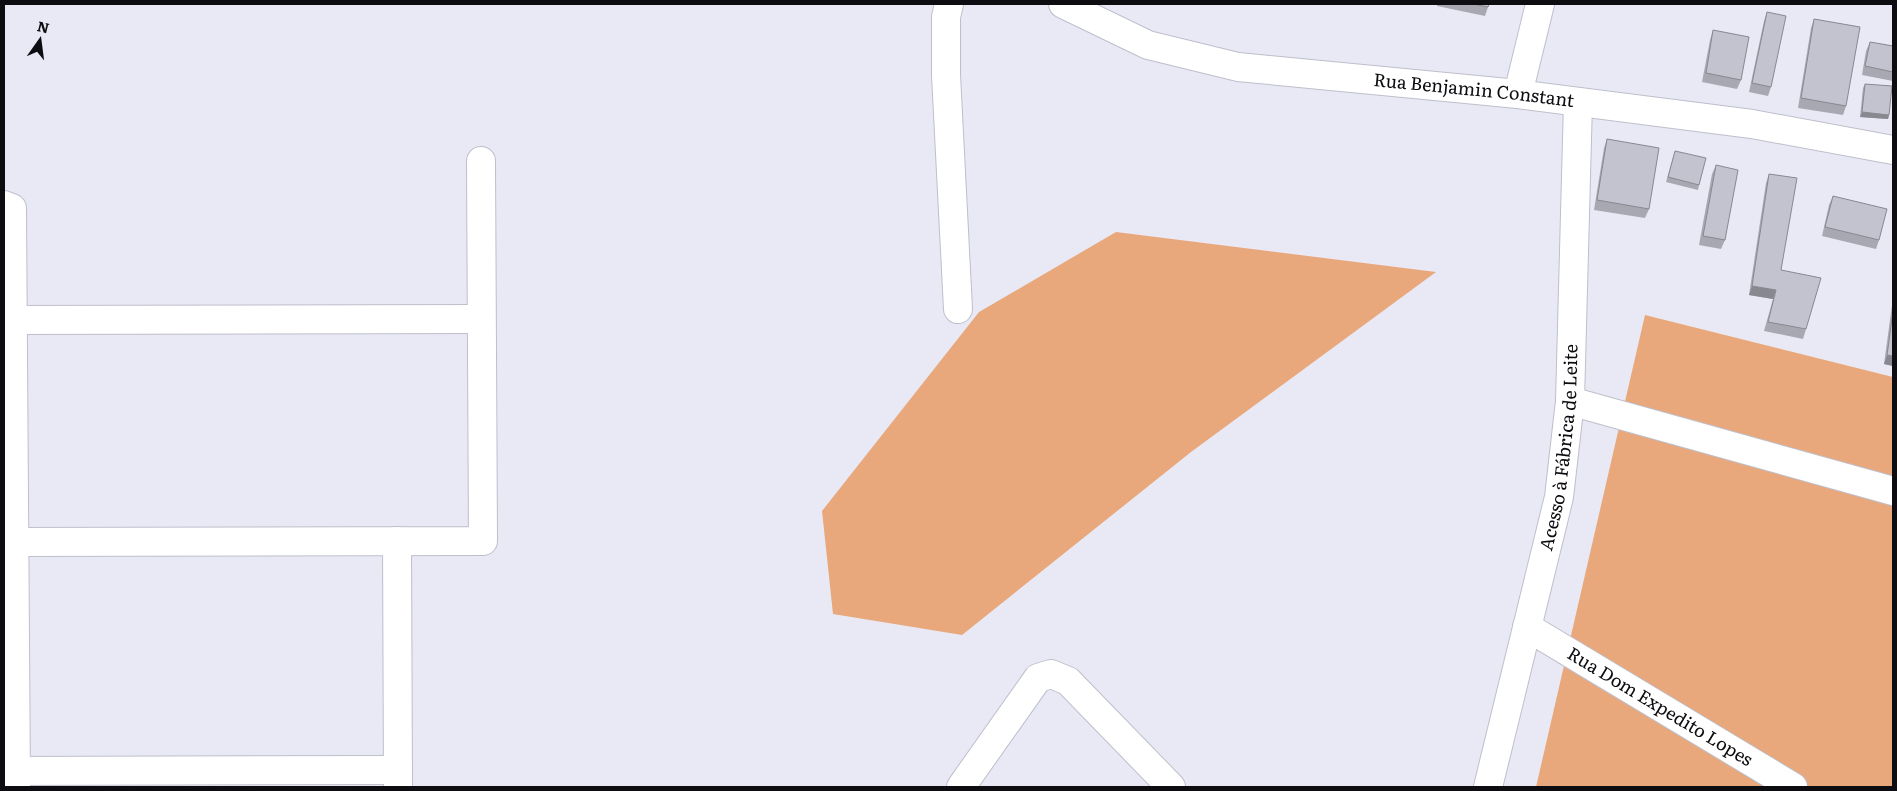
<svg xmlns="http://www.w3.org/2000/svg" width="1897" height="791" font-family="Literata,serif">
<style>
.green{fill:#e8a87c}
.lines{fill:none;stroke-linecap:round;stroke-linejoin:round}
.minor-casing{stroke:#bebfcb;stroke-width:30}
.tertiary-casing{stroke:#bebfcb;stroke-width:30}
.minor{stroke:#fff;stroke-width:28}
.tertiary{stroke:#fff;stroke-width:28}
.wall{fill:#a7a8b1}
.shaded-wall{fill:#888890}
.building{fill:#c2c3ce;stroke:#888890}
.labels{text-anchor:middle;stroke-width:4;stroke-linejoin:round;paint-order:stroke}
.street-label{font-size:18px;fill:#0d0d11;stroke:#e8e9f5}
</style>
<rect width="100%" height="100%" fill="#e8e9f5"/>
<g class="green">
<polygon points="1116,232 1436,272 1191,452 962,635 833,614 822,511 979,312"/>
<polygon points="1645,315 1893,377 1893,787 1536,787"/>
</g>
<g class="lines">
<g class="minor-casing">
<g id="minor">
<polyline points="949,4 946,17 946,75 958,309"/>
<polyline points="1518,94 1540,4"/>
<polyline points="4,205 12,208 16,787"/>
<polyline points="4,320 481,319"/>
<polyline points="1570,401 1893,491"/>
<polyline points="397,541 398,787"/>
<polyline points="4,542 483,541 481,161"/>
<path id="s1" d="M 1527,627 L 1793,787"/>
<polyline points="4,771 398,770"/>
<polyline points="961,787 1038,678 1051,674 1068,681 1171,787"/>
<path id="s2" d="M 1488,787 L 1559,497 L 1570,401 L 1578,102"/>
</g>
</g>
<g class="tertiary-casing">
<g id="tertiary">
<path id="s3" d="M 1063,4 L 1148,45 L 1238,67 L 1518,94 L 1752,124 L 1893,150"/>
</g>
</g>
<use href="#minor" class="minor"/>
<use href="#tertiary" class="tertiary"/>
</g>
<g class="wall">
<polygon points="1437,4 1489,4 1485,16 1437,6"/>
<polygon points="1767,12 1771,87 1768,96 1749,92 1764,21"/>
<polygon points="1814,19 1846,106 1843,115 1798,108 1811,28"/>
<polygon points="1713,30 1741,80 1737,89 1702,82 1710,40"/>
<polygon points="1870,42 1893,46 1893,81 1862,75 1866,51"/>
<polygon points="1865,84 1889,115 1888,119 1860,117 1863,88"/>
<polygon points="1607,139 1649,209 1645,218 1594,210 1604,148"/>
<polygon points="1675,151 1699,185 1698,190 1666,182"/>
<polygon points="1716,165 1725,240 1721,249 1699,245 1712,174"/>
<polygon points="1769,174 1781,270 1806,329 1803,339 1764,331 1773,299 1749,295 1766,183"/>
<polygon points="1833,196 1879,240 1876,249 1822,236 1829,205"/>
<polygon points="1893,298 1893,366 1884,364"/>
</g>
<g class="shaded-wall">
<polygon points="1862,112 1889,115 1888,119 1860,117"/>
<polygon points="1752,286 1776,290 1773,299 1749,295"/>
<polygon points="1887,355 1893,356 1893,366 1884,364"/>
</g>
<g class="building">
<polygon points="1473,4 1489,4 1488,7"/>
<polygon points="1767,12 1786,16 1771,87 1752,83"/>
<polygon points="1814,19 1860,27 1846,106 1801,98"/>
<polygon points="1713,30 1749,37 1741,80 1706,73"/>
<polygon points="1870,42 1893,46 1893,72 1865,66"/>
<polygon points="1865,84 1892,86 1889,115 1862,112"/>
<polygon points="1607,139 1659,148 1649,209 1597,200"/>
<polygon points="1675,151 1706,158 1699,185 1668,177"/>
<polygon points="1716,165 1738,170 1725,240 1703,236"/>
<polygon points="1769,174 1797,178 1781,270 1821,278 1806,329 1768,322 1776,290 1752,286"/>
<polygon points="1833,196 1887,209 1879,240 1825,227"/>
<polygon points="1893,312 1893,356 1887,355"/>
</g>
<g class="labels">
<g class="street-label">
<text dy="6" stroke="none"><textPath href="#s3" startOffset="424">Rua Benjamin Constant</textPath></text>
<text dy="6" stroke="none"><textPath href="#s2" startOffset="348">Acesso à Fábrica de Leite</textPath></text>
<text dy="6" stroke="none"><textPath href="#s1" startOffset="155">Rua Dom Expedito Lopes</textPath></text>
</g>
</g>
<rect width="1897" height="791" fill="none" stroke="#0d0d11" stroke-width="10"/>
<g transform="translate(40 40) rotate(14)" stroke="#e8e9f5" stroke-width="4" paint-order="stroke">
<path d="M0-4L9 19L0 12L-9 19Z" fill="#0d0d11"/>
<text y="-8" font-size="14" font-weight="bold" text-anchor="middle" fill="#0d0d11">N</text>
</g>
</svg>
